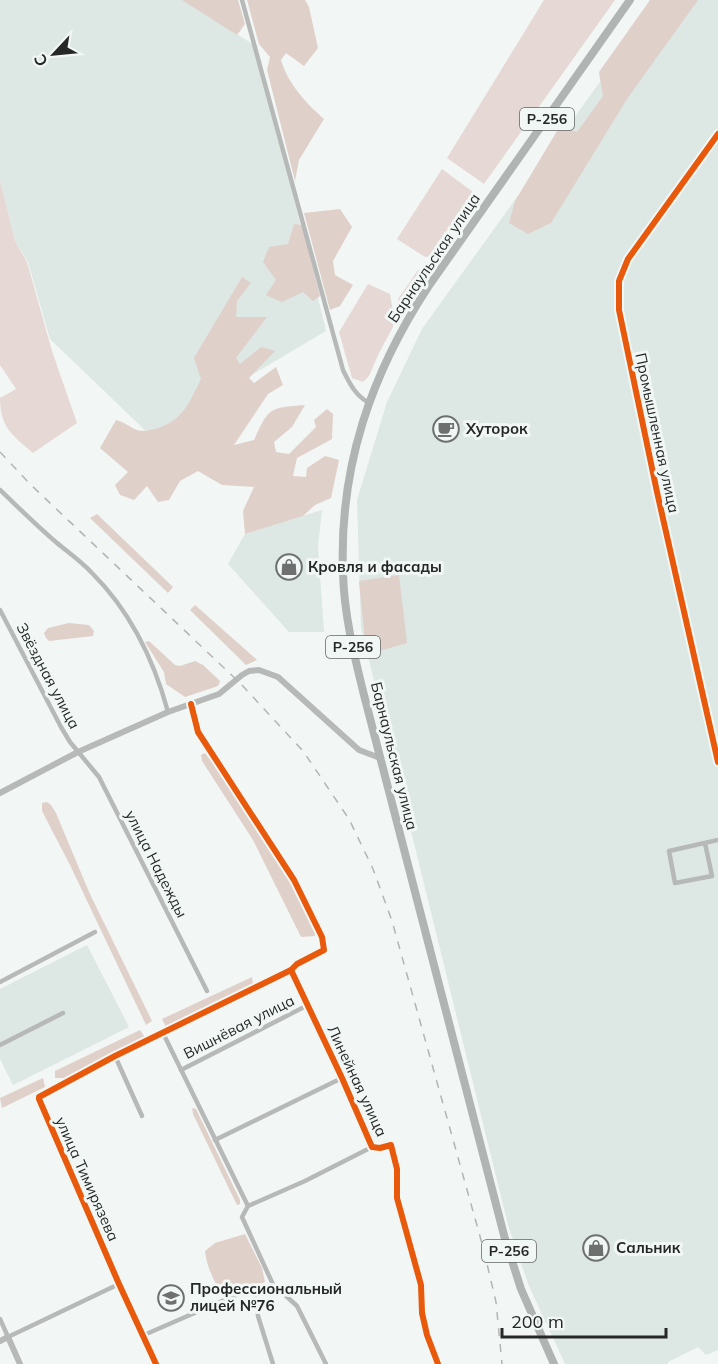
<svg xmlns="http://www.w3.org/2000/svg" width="718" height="1364" font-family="Mulish,sans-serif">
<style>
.built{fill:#dde7e3}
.green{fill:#e6d9d5}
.forest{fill:#e0d0ca}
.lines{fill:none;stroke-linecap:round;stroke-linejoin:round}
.minor{stroke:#b6b9b8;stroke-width:4.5}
.tertiary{stroke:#b6b9b8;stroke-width:6}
.trunk{stroke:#b0b4b2;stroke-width:8}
.rail{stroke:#b3b5b4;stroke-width:1.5;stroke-dasharray:8 8;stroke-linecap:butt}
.cycleway-casing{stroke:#f1f7f5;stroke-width:10}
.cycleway{stroke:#e8590c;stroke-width:6}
.labels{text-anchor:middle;stroke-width:6;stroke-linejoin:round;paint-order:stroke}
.shield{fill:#f1f7f5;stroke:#636666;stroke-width:1.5}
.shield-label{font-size:14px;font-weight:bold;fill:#262828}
.street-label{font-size:15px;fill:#262828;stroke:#f1f7f5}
.poi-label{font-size:15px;font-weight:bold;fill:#262828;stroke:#f1f7f5;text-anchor:start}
</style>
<rect width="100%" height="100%" fill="#f2f6f4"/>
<g class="built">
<polygon points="0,0 184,0 257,47 326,331 150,435 50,339 28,262 15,241 0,180"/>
<polygon points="659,0 718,0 718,1350 706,1355 698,1347 668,1362 668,1364 565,1364 529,1286 508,1225 361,628 357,500 387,402 422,329"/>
<polygon points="322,510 318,547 324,632 289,632 228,564 245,534"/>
<polygon points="87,945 129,1027 13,1085 0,1059 0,989"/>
</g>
<g class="green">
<polygon points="544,0 615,0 484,184 447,158"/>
<polygon points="442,169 477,195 434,256 425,257 397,239"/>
<path d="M 0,180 L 15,241 L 27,262 L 52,351 L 77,423 L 33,453 C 12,435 0,427 0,398 L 16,389 L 0,365 Z"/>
<polygon points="418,270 423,273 424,277 403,307 399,304 398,299"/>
<polygon points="368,284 390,294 394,317 393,327 379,353 369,376 363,382 352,378 339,332"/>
</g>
<g class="forest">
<polygon points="182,0 238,0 245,24 237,35"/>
<path d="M 247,0 L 305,0 L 309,7 L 318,48 L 304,66 L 286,53 L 281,60 C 288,84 306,103 324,119 L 299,160 L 295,181 L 267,70 L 270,57 L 259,44 Z"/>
<polygon points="650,0 698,0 627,99 551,223 528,234 509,223 515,201 560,126 577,132 603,96 599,72"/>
<polygon points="340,209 352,227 333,261 335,275 353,285 340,306 330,310 304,213"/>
<polygon points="294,224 302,225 320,296 313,301 303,292 282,302 266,295 276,280 263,262 269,247 288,244"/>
<path d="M 242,277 L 251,283 L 237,301 L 236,317 L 267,317 L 236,358 L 240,364 L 261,347 L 275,351 L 249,378 L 254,383 L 276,367 L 283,385 L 268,394 L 234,445 L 254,440 C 269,407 269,408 305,405 L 292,427 L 274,442 L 276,452 L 289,454 L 316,427 L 314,420 L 327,409 L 333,414 L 332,439 L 297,458 L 293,476 L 306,477 L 307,468 L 325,456 L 339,460 L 331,498 L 315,505 L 303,516 L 245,534 L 243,511 L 254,487 L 222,485 L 198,471 L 180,481 L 169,500 L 158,502 L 147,486 L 134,500 L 120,495 L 115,485 L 128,472 L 100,448 L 116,420 C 125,422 129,427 137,430 C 141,432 150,430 155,429 C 183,421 189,403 201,379 L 194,358 Z"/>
<polygon points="97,514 173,587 168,593 90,518"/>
<polygon points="399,575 407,643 379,651 365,641 359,581"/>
<polygon points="195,605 257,660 246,665 190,610"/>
<polygon points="69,623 89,625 94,631 93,636 49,641 46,638 44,633 48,628"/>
<polygon points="149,641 175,665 180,666 195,661 203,665 220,681 218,686 185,697 166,684 164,672 145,642"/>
<polygon points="205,753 259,824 315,927 315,936 301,937 253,840 202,761 201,755"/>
<polygon points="47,802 51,805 56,813 89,892 152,1021 146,1025 70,865 42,811 42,803"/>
<polygon points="252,977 253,984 166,1027 162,1019"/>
<polygon points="140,1030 146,1039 65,1078 55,1078 55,1071"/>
<polygon points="43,1078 45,1087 2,1108 0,1098"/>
<polygon points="192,1108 196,1109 240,1200 240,1204 237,1205 235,1201 193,1114"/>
<path d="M 245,1234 L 262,1268 L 265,1282 L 257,1286 L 239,1288 L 223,1293 C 214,1284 206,1264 205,1251 L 215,1243 Z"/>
</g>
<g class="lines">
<g class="minor">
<path d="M 242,0 L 343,370 C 350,384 355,395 369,403"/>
<polyline points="718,134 628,259 619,281 619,310 657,492 718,762"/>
<path d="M 0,490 C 19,508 37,526 57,543 C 69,553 82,562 92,573 C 130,611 154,660 168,712"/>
<polyline points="0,610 61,727 70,742 99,777 207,991"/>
<polyline points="705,843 712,876 675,883 669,851 718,840"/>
<polyline points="291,970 342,1078 372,1147 380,1148 391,1145 397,1169 397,1198 421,1285 422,1313 427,1335 438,1364"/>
<polyline points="0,982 95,932"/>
<polyline points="163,1033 248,1206 242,1217 276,1291"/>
<polyline points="0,1045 63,1013"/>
<polyline points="115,1056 142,1116"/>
<polyline points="181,1070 308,1005"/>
<polyline points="215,1140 342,1078"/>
<polyline points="248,1206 305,1181 372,1147"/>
<polyline points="257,1294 258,1316 273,1364"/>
<polyline points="0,1319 8,1337 119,1284"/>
<polyline points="144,1335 245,1291 257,1294 276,1291 285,1295 297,1306 326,1364"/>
<polyline points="156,1364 119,1284 39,1099 39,1097 115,1056 291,970 297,964 324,950 322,937 294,880 198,732 191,704"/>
</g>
<g class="tertiary">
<polyline points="0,793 78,752 168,712 219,694 242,675 249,671 259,670 278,677 359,750 380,758"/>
<polyline points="0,1341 8,1337 20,1364"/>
</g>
<path class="trunk" d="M 554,1364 L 521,1289 L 505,1239 L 364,695 C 354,655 344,614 343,573 C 339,467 371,374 428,287 L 630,0"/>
<polyline class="rail" points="0,452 30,484 240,683 303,751 349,819 373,869 392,921 483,1247 496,1302 502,1364"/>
<g class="cycleway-casing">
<g id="cycleway">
<polyline points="718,134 628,259 619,281 619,310 657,492 718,762"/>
<polyline points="291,970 342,1078 372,1147 380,1148 391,1145 397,1169 397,1198 421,1285 422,1313 427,1335 438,1364"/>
<polyline points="156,1364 119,1284 39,1099 39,1097 115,1056 291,970 297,964 324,950 322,937 294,880 198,732 191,704"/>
</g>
</g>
<use href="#cycleway" class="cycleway"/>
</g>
<defs>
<g id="cafe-ring" transform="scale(1.35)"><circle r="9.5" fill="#f1f7f5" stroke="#6d706f" stroke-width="1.5"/><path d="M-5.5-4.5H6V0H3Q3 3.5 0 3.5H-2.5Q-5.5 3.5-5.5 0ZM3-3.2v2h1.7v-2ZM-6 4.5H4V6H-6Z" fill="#6d706f"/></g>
<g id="shop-ring" transform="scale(1.35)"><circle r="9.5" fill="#f1f7f5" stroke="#6d706f" stroke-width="1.5"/><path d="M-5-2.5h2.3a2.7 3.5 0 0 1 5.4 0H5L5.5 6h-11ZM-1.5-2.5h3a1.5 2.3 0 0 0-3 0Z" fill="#6d706f"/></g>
<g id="university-ring" transform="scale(1.35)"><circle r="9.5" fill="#f1f7f5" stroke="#6d706f" stroke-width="1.5"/><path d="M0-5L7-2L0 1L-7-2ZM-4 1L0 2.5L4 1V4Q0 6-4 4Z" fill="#6d706f"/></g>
</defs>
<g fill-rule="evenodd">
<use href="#cafe-ring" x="446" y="429"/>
<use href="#shop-ring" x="289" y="567"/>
<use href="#shop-ring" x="596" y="1248"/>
<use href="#university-ring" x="171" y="1298"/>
</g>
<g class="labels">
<g class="shield">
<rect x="520" y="108" width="54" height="22" rx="4.5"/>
<rect x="326" y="636" width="54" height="22" rx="4.5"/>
<rect x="482" y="1240" width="54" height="22" rx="4.5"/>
</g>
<g class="shield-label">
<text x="547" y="124">Р-256</text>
<text x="353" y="652">Р-256</text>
<text x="509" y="1256">Р-256</text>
</g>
<g class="street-label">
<text transform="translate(434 258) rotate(-56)" y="5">Барнаульская улица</text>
<text transform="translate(657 433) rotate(78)" y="5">Промышленная улица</text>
<text transform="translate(48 676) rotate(62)" y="5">Звёздная улица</text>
<text transform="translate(394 756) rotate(76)" y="5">Барнаульская улица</text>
<text transform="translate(156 864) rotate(63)" y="5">улица Надежды</text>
<text transform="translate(239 1027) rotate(-27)" y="5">Вишнёвая улица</text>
<text transform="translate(357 1081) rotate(65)" y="5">Линейная улица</text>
<text transform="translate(87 1179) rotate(66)" y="5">улица Тимирязева</text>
</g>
<g class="poi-label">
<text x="466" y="434">Хуторок</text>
<text x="308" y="572">Кровля и фасады</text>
<text x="616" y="1253">Сальник</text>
<text x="190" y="1294">Профессиональный<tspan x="190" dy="17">лицей №76</tspan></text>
</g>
</g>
<g transform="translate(54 54) rotate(244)" stroke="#f1f7f5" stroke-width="4.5" paint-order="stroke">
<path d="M0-4.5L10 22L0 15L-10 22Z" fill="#262828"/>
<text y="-9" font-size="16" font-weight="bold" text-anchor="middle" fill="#262828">С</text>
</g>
<path d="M502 1328v9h164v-9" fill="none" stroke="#262828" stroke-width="3"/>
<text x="511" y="1328" font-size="18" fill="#262828" stroke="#f1f7f5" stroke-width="4.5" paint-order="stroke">200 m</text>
</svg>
